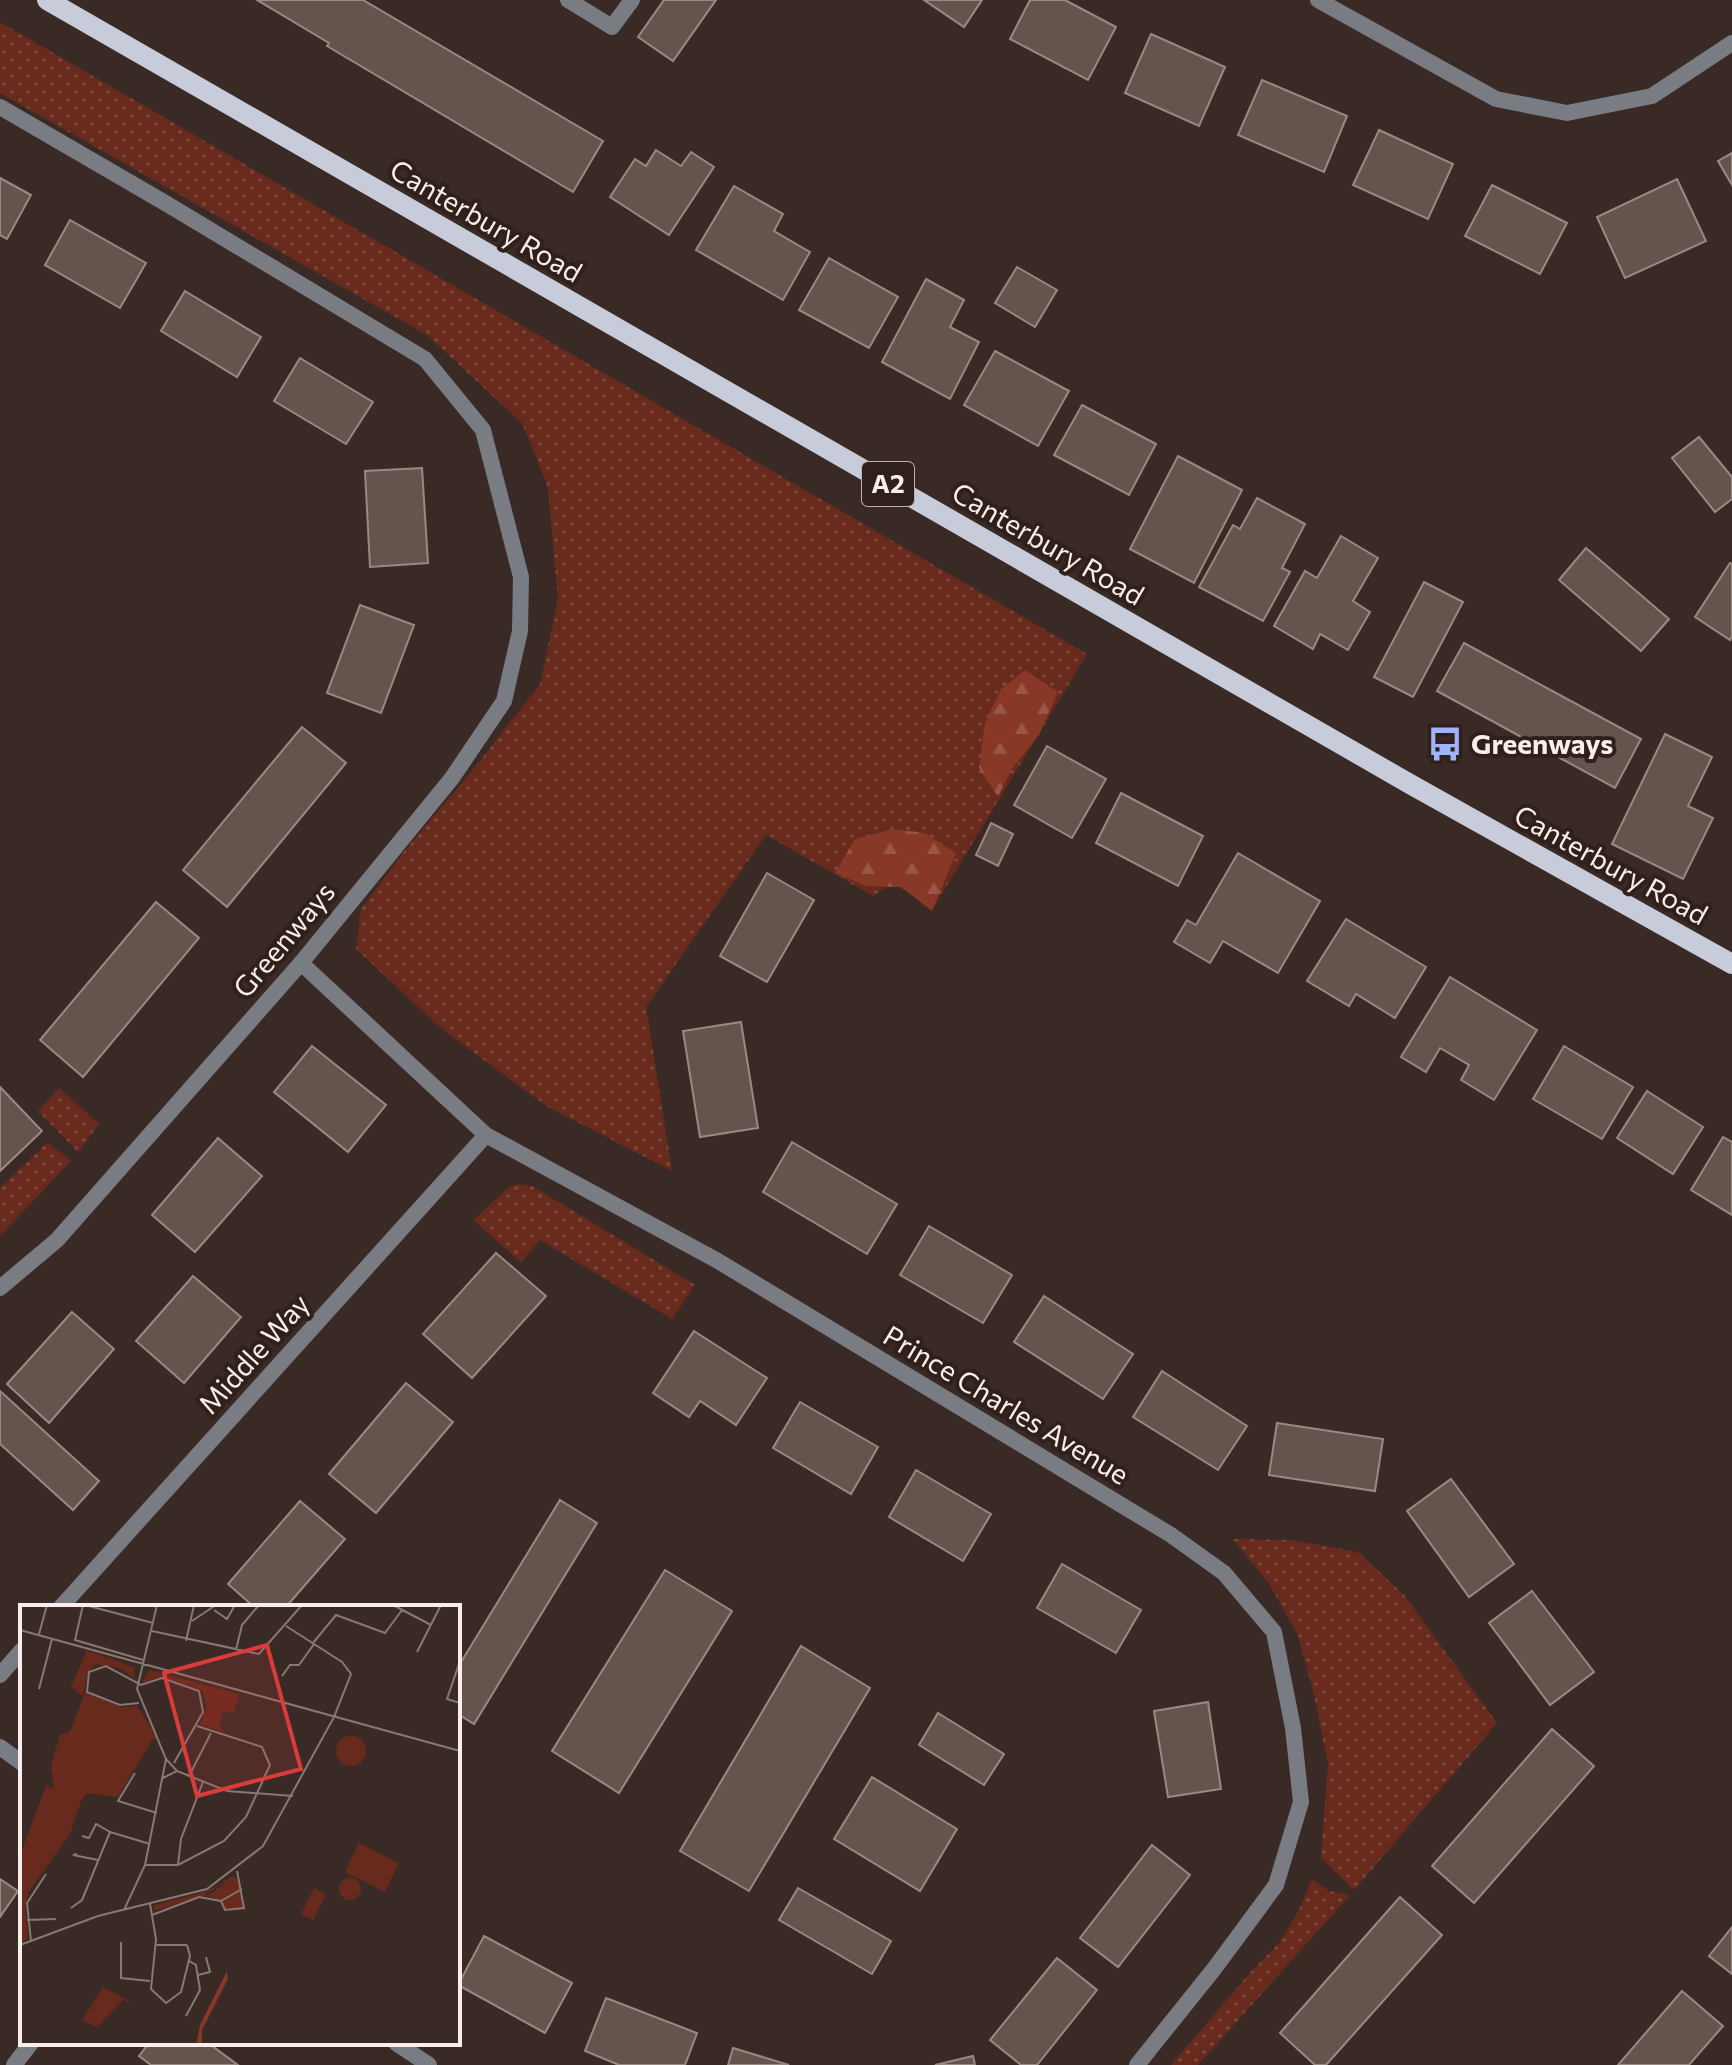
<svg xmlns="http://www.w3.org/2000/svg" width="1732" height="2065" font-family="Commissioner,sans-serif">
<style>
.grass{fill:url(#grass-dots)}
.forest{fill:url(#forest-firs)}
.building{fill:#65534e;stroke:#9c8883;stroke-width:2}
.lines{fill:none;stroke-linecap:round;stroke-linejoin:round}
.lane{stroke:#7a7c84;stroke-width:16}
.street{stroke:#7a7c84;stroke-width:16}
.primary{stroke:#c7cbda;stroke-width:20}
.labels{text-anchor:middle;stroke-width:8;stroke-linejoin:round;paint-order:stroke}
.shield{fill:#30201c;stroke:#bdb0ad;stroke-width:2}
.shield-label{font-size:26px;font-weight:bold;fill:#f9eeeb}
.street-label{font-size:28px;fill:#f9eeeb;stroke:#30201c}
.poi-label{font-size:28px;font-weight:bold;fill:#f9eeeb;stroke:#30201c;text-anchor:start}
.inset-road{fill:none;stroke:#867874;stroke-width:2}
.view{fill:#da3c3c;fill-opacity:0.15;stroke:#da3c3c;stroke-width:4}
.inset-edge{fill:none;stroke:#f9eeeb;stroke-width:4}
</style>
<defs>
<pattern id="grass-dots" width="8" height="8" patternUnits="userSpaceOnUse" patternTransform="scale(2)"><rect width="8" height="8" fill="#682a1c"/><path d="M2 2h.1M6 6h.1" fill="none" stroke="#7e493d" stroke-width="1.8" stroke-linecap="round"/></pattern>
<pattern id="forest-firs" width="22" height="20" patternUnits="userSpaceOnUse" patternTransform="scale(2)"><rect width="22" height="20" fill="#873826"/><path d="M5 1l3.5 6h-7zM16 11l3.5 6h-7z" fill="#995546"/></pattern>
</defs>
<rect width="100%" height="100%" fill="#3a2a25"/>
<g class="grass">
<polygon points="0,22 1087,654 934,907 892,883 873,896 766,835 646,1007 672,1171 548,1107 443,1030 356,949 361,909 406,849 476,766 540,684 558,600 548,487 522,423 427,335 0,93"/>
<polygon points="59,1088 99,1124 78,1152 38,1111"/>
<polygon points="48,1142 71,1161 0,1236 0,1188"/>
<polygon points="519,1184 532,1186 695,1285 672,1319 540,1240 521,1262 473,1220 508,1188"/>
<polygon points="1233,1539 1291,1540 1358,1552 1404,1595 1497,1723 1354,1890 1321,1858 1328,1764 1314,1695 1298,1636 1270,1585"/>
<polygon points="1312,1879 1329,1891 1350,1895 1198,2065 1171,2065 1249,1974 1279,1943 1299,1910"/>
</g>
<g class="forest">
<polygon points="1025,670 1058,692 1039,735 1011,770 998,797 979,768 985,723 1001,689"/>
<polygon points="893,829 925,833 956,853 932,911 901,887 866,886 835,873 855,839"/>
</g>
<g class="building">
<polygon points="257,0 363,0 603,141 573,192 327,46 329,43"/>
<polygon points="664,0 716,0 673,61 638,37"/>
<polygon points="924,0 982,0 964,27"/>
<polygon points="1030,0 1065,0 1116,27 1088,80 1010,39"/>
<polygon points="1151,34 1225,67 1199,126 1125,93"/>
<polygon points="1262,80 1347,116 1324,172 1238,135"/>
<polygon points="1379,130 1453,164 1428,219 1353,185"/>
<polygon points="656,150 681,166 691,152 714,167 669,235 610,197 635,159 646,166"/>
<polygon points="1732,153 1732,185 1718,161"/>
<polygon points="0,178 31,195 7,239 0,235"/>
<polygon points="1677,179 1706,241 1625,278 1597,217"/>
<polygon points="1492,185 1567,223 1540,274 1465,236"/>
<polygon points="734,186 783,214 774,231 810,252 783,300 696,250"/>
<polygon points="70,220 146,263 120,308 45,265"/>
<polygon points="829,258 898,297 869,348 799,310"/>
<polygon points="1017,267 1057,290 1035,327 995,303"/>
<polygon points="926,279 964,300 950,327 979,342 950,399 882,362"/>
<polygon points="185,291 261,337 237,377 161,331"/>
<polygon points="995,351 1069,391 1038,446 964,405"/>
<polygon points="300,358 373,402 346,444 274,401"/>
<polygon points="1082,405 1156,444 1129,495 1054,455"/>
<polygon points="1699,437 1732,477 1732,499 1715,512 1672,458"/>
<polygon points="1178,456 1242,490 1194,583 1130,549"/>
<polygon points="422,468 428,563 370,567 365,471"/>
<polygon points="1257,498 1305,524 1282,568 1290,572 1263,621 1199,587 1233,525 1240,529"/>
<polygon points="1341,536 1378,558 1353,601 1370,612 1348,650 1320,634 1313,649 1274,626 1305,571 1317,578"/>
<polygon points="1586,548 1669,619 1641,651 1559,580"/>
<polygon points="1730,563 1732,564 1732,636 1730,640 1695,617"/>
<polygon points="1424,582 1463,602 1413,697 1374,677"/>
<polygon points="360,605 414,625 381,713 327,693"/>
<polygon points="1464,643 1641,739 1615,788 1437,691"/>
<polygon points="302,727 346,763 227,907 183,870"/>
<polygon points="1665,734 1712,757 1688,806 1713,818 1683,879 1612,844"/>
<polygon points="1047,746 1106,779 1072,838 1014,805"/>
<polygon points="1121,793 1203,836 1178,886 1096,843"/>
<polygon points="991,823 1013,834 998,866 976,855"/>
<polygon points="1238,853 1320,901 1278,973 1223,941 1210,963 1174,942 1187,920 1196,925"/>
<polygon points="767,873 814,900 767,982 720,956"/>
<polygon points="156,902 199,938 83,1077 40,1040"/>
<polygon points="1346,919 1426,967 1395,1018 1356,994 1349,1006 1307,981"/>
<polygon points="1450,977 1537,1030 1494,1100 1461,1080 1469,1065 1440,1048 1426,1072 1401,1057"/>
<polygon points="741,1022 758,1128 700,1137 683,1031"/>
<polygon points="312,1046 386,1105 348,1152 274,1092"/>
<polygon points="1564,1046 1633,1087 1602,1139 1533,1099"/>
<polygon points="0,1087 42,1131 0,1171"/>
<polygon points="1647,1091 1703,1127 1673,1174 1617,1138"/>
<polygon points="1723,1137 1732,1142 1732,1215 1691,1190"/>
<polygon points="218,1138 262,1176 195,1252 152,1215"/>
<polygon points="792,1142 897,1204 867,1254 763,1192"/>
<polygon points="929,1226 1012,1275 983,1323 900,1275"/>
<polygon points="496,1253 546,1296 472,1378 423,1334"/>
<polygon points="193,1276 241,1317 184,1383 136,1341"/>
<polygon points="1044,1296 1133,1354 1103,1399 1014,1342"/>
<polygon points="72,1312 114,1349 49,1423 7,1384"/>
<polygon points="694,1331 767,1378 736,1425 700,1401 689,1417 653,1393"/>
<polygon points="1162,1371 1247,1426 1218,1470 1133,1417"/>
<polygon points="406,1383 453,1422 376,1513 329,1474"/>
<polygon points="0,1391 99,1481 73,1510 0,1444"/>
<polygon points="800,1402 878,1447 851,1494 773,1448"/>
<polygon points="1277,1423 1383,1439 1375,1491 1269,1475"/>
<polygon points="916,1470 991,1514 963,1561 889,1517"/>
<polygon points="1451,1479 1514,1564 1469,1597 1407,1511"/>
<polygon points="560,1500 597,1523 474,1724 458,1714 458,1667"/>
<polygon points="300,1501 345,1539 286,1607 254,1607 228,1584"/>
<polygon points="1062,1564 1141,1610 1116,1653 1037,1608"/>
<polygon points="665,1570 732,1611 619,1793 552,1751"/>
<polygon points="1532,1591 1594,1672 1550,1705 1489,1623"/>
<polygon points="801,1646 870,1688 749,1891 680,1851"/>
<polygon points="1208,1702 1221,1789 1168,1797 1154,1711"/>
<polygon points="938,1713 1004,1754 984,1785 919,1745"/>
<polygon points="1552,1729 1594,1766 1474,1903 1432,1866"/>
<polygon points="872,1777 957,1829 920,1891 834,1839"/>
<polygon points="1152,1845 1190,1875 1118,1967 1080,1938"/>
<polygon points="0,1879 18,1891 0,1917"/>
<polygon points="798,1888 891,1941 872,1974 779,1920"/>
<polygon points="1400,1897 1442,1935 1326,2065 1315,2065 1280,2033"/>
<polygon points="1732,1927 1732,1974 1709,1956"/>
<polygon points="484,1936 572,1983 545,2033 458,1985"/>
<polygon points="1057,1958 1097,1990 1037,2065 1021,2065 990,2040"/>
<polygon points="1682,1991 1723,2026 1689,2065 1618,2065"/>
<polygon points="606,1998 697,2033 685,2065 619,2065 585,2051"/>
<polygon points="149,2043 208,2043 238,2065 151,2065 139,2056"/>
<polygon points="733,2048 789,2065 728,2065"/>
<polygon points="973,2056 975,2065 935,2065"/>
</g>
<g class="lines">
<polyline class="lane" points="568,0 612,27 632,0"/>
<g class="street">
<polyline points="1318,0 1496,99 1567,113 1652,96 1732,43"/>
<polyline points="0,107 167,204 425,359 483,430 521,577 520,631 504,701 452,778 301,963 57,1240 0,1288"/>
<polyline points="301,963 486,1135 718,1261 1171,1535 1224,1573 1274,1632 1293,1728 1301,1802 1276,1885 1214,1969 1137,2065"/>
<polyline points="61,1607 486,1135"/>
<polyline points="0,1675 22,1650"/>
<polyline points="0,1747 22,1763"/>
<polyline points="396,2043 429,2065"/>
<polyline points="14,2065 31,2043"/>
</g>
<polyline class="primary" points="47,0 1410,784 1732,964"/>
</g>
<defs>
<g id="bus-bare" transform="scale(2.76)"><path d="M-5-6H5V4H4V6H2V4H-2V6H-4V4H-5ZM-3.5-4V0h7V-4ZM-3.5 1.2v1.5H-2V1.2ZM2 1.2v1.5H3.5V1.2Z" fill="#a0b3fd" stroke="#30201c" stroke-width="2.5" paint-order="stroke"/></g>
</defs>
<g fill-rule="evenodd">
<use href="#bus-bare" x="1445" y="744"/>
</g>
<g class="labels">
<rect class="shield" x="862" y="462" width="52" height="44" rx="6"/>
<g class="shield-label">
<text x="888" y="493">A2</text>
</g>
<g class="street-label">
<text transform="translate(486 221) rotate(30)" y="10">Canterbury Road</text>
<text transform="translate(1048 544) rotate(30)" y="10">Canterbury Road</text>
<text transform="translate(1611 865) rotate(29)" y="10">Canterbury Road</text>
<text transform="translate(284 940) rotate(-50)" y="10">Greenways</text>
<text transform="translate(254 1354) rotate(-48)" y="10">Middle Way</text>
<text transform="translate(1006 1405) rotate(31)" y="10">Prince Charles Avenue</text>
</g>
<g class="poi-label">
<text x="1471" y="754">Greenways</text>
</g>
</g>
<g transform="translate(20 1605)">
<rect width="440" height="440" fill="#3a2a25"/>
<path d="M 67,45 L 114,62 L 115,74 L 100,63 L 76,59 L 68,67 L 63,91 L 51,82 ZM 129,65 L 219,89 L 214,107 L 203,106 L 199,118 L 203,127 L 180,119 L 187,100 L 182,85 L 142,72 L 122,78 ZM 213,271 L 219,276 L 224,303 L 205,305 L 201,295 L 186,291 L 194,287 L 207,275 L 182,292 L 133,306 L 135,300 L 188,286 ZM 83,382 L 116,400 L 103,395 L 77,422 L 62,415 Z" fill="#682a1c"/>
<path d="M 207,366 L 208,374 L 182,425 L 182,440 L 176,440 L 180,420 Z" fill="#873826"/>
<path d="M 65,87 L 101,102 L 117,101 L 138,133 L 132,135 L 98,192 L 67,188 L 61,196 L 50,229 L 9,286 L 5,301 L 8,333 L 0,339 L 0,250 L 26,181 L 34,184 L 31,161 L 40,130 L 50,127 Z" fill="#682a1c"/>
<path d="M316 146a15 15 0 1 1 30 0a15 15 0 1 1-30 0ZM 339,238 L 379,258 L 365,287 L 325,267 ZM319 284a11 11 0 1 1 22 0a11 11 0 1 1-22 0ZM 294,283 L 306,289 L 293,315 L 281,309 Z" fill="#682a1c"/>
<path class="inset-road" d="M 63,0 L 55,35 L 123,55M 65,0 L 133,18M 373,0 L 411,20M 194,5 L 207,14 L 215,0M 172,16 L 196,0M 0,25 L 440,146M 132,26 L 239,49 L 282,0M 19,29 L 27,0M 166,36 L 174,0M 293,38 L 316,10 L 365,28 L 382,5M 216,45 L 222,20 L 239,0M 397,47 L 421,0M 440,56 L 427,94 L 440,98M 262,71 L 270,60 L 279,60 L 294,39M 19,84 L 32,34M 119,98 L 100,100 L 67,87 L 69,67 L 86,61 L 121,80 L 142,73 L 179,86 L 183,107 L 154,158M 157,166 L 207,186 L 273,191M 115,168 L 98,196 L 137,208M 169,171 L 191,128M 143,173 L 157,166 L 146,154M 62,231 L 69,233 L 76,219 L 90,227M 57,249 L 53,250 L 78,255M 125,260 L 158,260 L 204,236 L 226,212 L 250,160 L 242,142 L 177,121M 158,260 L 161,234 L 183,177M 201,296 L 222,284M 130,299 L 136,334 L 131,384 L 146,398 L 161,387 L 170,351 L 167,340M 51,303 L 62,295 L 90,227 L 130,239M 104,305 L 125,260 L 146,154 L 117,84 L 137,0M 132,310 L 179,292 L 201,296 L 205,305 L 224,303 L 217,266M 7,315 L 36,314M 11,336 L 7,298 L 26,269M 101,337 L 101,373 L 130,376M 0,340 L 78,311 L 187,284 L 243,241 L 314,112 L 331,69 L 322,57 L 266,21M 136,340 L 167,340M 178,370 L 190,367 L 186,352M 166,411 L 180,385 L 176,360 L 169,356"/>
<path class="view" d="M 247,40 L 281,164 L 177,191 L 144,68 Z"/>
<rect width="440" height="440" class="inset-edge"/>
</g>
</svg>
